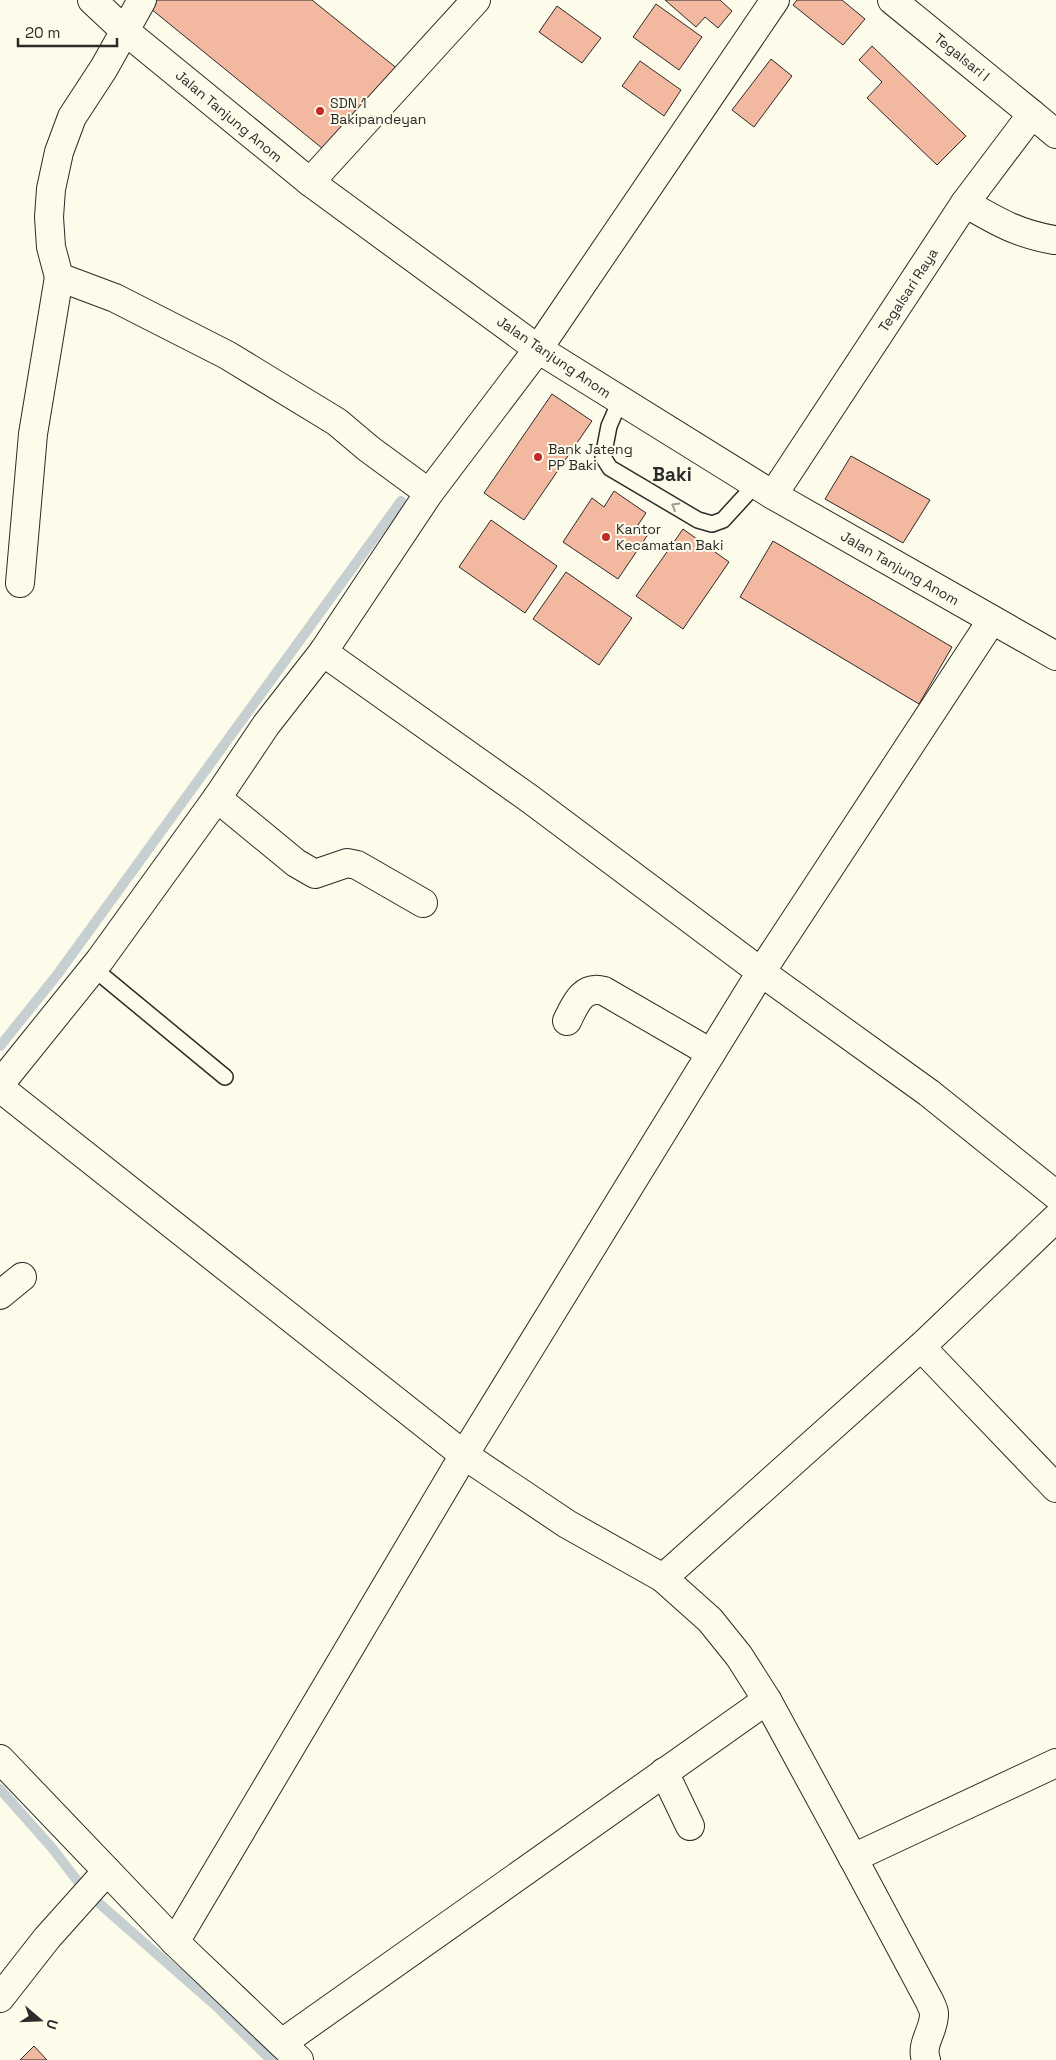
<svg xmlns="http://www.w3.org/2000/svg" width="1056" height="2060" font-family="'Space Grotesk',sans-serif">
<style>
.lines{fill:none;stroke-linecap:round;stroke-linejoin:round}
.stream{stroke:#c7d0d0;stroke-width:10}
.building{fill:#f2b8a0;stroke:#2b2b2b}
.lane-casing{stroke:#2b2b2b;stroke-width:18}
.street-casing{stroke:#2b2b2b;stroke-width:30}
.secondary-casing{stroke:#2b2b2b;stroke-width:30}
.lane{stroke:#fdfbea;stroke-width:15}
.street{stroke:#fdfbea;stroke-width:28}
.secondary{stroke:#fdfbea;stroke-width:28}
.oneway{stroke:#9e9d94}
.poi-dot{fill:#c62828;stroke:#fdfbea;stroke-width:2}
.labels{text-anchor:middle;stroke-width:4;stroke-linejoin:round;paint-order:stroke}
.street-label{font-size:14px;fill:#2b2b2b;stroke:#fdfbea}
.poi-label{font-size:14px;fill:#2b2b2b;stroke:#fdfbea;text-anchor:start}
.district-label{font-size:19px;font-weight:bold;fill:#2b2b2b;stroke:#fdfbea}
</style>
<rect width="100%" height="100%" fill="#fdfbea"/>
<g class="lines">
<g class="stream">
<polyline points="0,1046 57,975 401,501"/>
<polyline points="0,1789 53,1849 79,1883 101,1905 215,2005 271,2060"/>
</g>
</g>
<g class="building">
<polygon points="148,0 312,0 399,70 328,153 145,4"/>
<polygon points="665,0 720,0 732,11 718,28 705,17 696,27"/>
<polygon points="797,0 842,0 865,19 843,45 793,5"/>
<polygon points="656,4 702,37 679,70 633,37"/>
<polygon points="557,6 601,38 582,63 539,32"/>
<polygon points="872,46 966,136 937,165 867,98 882,82 859,60"/>
<polygon points="771,59 792,76 754,127 732,110"/>
<polygon points="640,61 681,90 664,116 622,86"/>
<polygon points="552,394 592,421 524,520 484,493"/>
<polygon points="851,456 930,500 903,543 825,499"/>
<polygon points="614,491 646,513 638,525 649,533 618,579 563,542 592,498 604,507"/>
<polygon points="491,520 557,566 525,613 459,567"/>
<polygon points="683,529 729,562 683,629 636,596"/>
<polygon points="773,541 952,647 919,704 740,597"/>
<polygon points="566,572 632,618 599,665 533,619"/>
<polygon points="34,2046 47,2060 20,2060"/>
</g>
<g class="lines">
<g class="lane-casing">
<g id="lane">
<polyline points="620,401 609,426 603,457 610,468 698,520 712,524 723,520 755,485"/>
<polyline points="93,968 225,1077"/>
</g>
</g>
<g class="street-casing">
<g id="street">
<polyline points="142,0 104,68 72,117 59,152 51,189 49,217 51,247 59,277 115,298 227,355 337,422 369,449 429,493"/>
<polyline points="892,0 1032,114"/>
<polyline points="310,182 476,0"/>
<path d="M 965,203 C 998,222 1016,233 1054,240"/>
<polyline points="773,495 965,203 1032,114 1056,134"/>
<polyline points="20,583 33,434 59,277"/>
<polyline points="323,652 530,799 761,972 929,1093 1056,1195"/>
<polyline points="217,798 296,863 315,874 347,863 357,865 423,903"/>
<path d="M 567,1021 C 575,1005 582,985 604,991 L 711,1053"/>
<polyline points="0,1084 100,960 217,798 266,725 323,652 429,493 538,349 775,0"/>
<polyline points="0,1088 464,1455 567,1524 663,1578 710,1620 739,1656 767,1700 853,1858 1056,1763"/>
<polyline points="0,1295 22,1277"/>
<polyline points="921,1347 1056,1488"/>
<polyline points="663,1578 921,1347 1056,1218"/>
<polyline points="0,1759 175,1942 299,2060"/>
<polyline points="664,1772 690,1826"/>
<path d="M 853,1858 L 930,2002 C 931,2005 934,2010 934,2013 C 935,2030 920,2043 926,2060"/>
<polyline points="175,1942 464,1455 761,972 992,620"/>
<polyline points="0,1998 47,1938 107,1871"/>
<polyline points="282,2043 767,1700"/>
</g>
</g>
<g class="secondary-casing">
<polyline id="secondary" points="92,0 124,30 310,182 538,349 773,495 1056,656"/>
</g>
<use href="#lane" class="lane"/>
<use href="#street" class="street"/>
<use href="#secondary" class="secondary"/>
</g>
<defs><path id="oneway-chevron" d="M-2-3.5L2.5 0L-2 3.5" fill="none" stroke-width="1.6" stroke-linecap="round" stroke-linejoin="round" transform="scale(1.25)"/></defs>
<use class="oneway" href="#oneway-chevron" transform="translate(675 506) rotate(-149)"/>
<g class="poi-dot">
<circle cx="320" cy="111" r="5"/>
<circle cx="538" cy="457" r="5"/>
<circle cx="606" cy="537" r="5"/>
</g>
<g class="labels">
<g class="street-label">
<text transform="translate(962 57) rotate(39)" y="5">Tegalsari I</text>
<text transform="translate(229 116) rotate(40)" y="5">Jalan Tanjung Anom</text>
<text transform="translate(908 290) rotate(-57)" y="5">Tegalsari Raya</text>
<text transform="translate(554 357) rotate(34)" y="5">Jalan Tanjung Anom</text>
<text transform="translate(900 568) rotate(30)" y="5">Jalan Tanjung Anom</text>
</g>
<g class="poi-label">
<text x="330" y="108">SDN 1<tspan x="330" dy="16">Bakipandeyan</tspan></text>
<text x="548" y="454">Bank Jateng<tspan x="548" dy="16">PP Baki</tspan></text>
<text x="616" y="534">Kantor<tspan x="616" dy="16">Kecamatan Baki</tspan></text>
</g>
<g class="district-label">
<text x="672" y="481">Baki</text>
</g>
</g>
<g transform="translate(40 2020) rotate(109)" stroke="#fdfbea" stroke-width="4" paint-order="stroke">
<path d="M0-4L9 19L0 12L-9 19Z" fill="#2b2b2b"/>
<text y="-8" font-size="14" font-weight="bold" text-anchor="middle" fill="#2b2b2b">U</text>
</g>
<path d="M18 38v8h99v-8" fill="none" stroke="#2b2b2b" stroke-width="2.5"/>
<text x="25" y="38" font-size="15" fill="#2b2b2b" stroke="#fdfbea" stroke-width="4" paint-order="stroke">20 m</text>
</svg>
